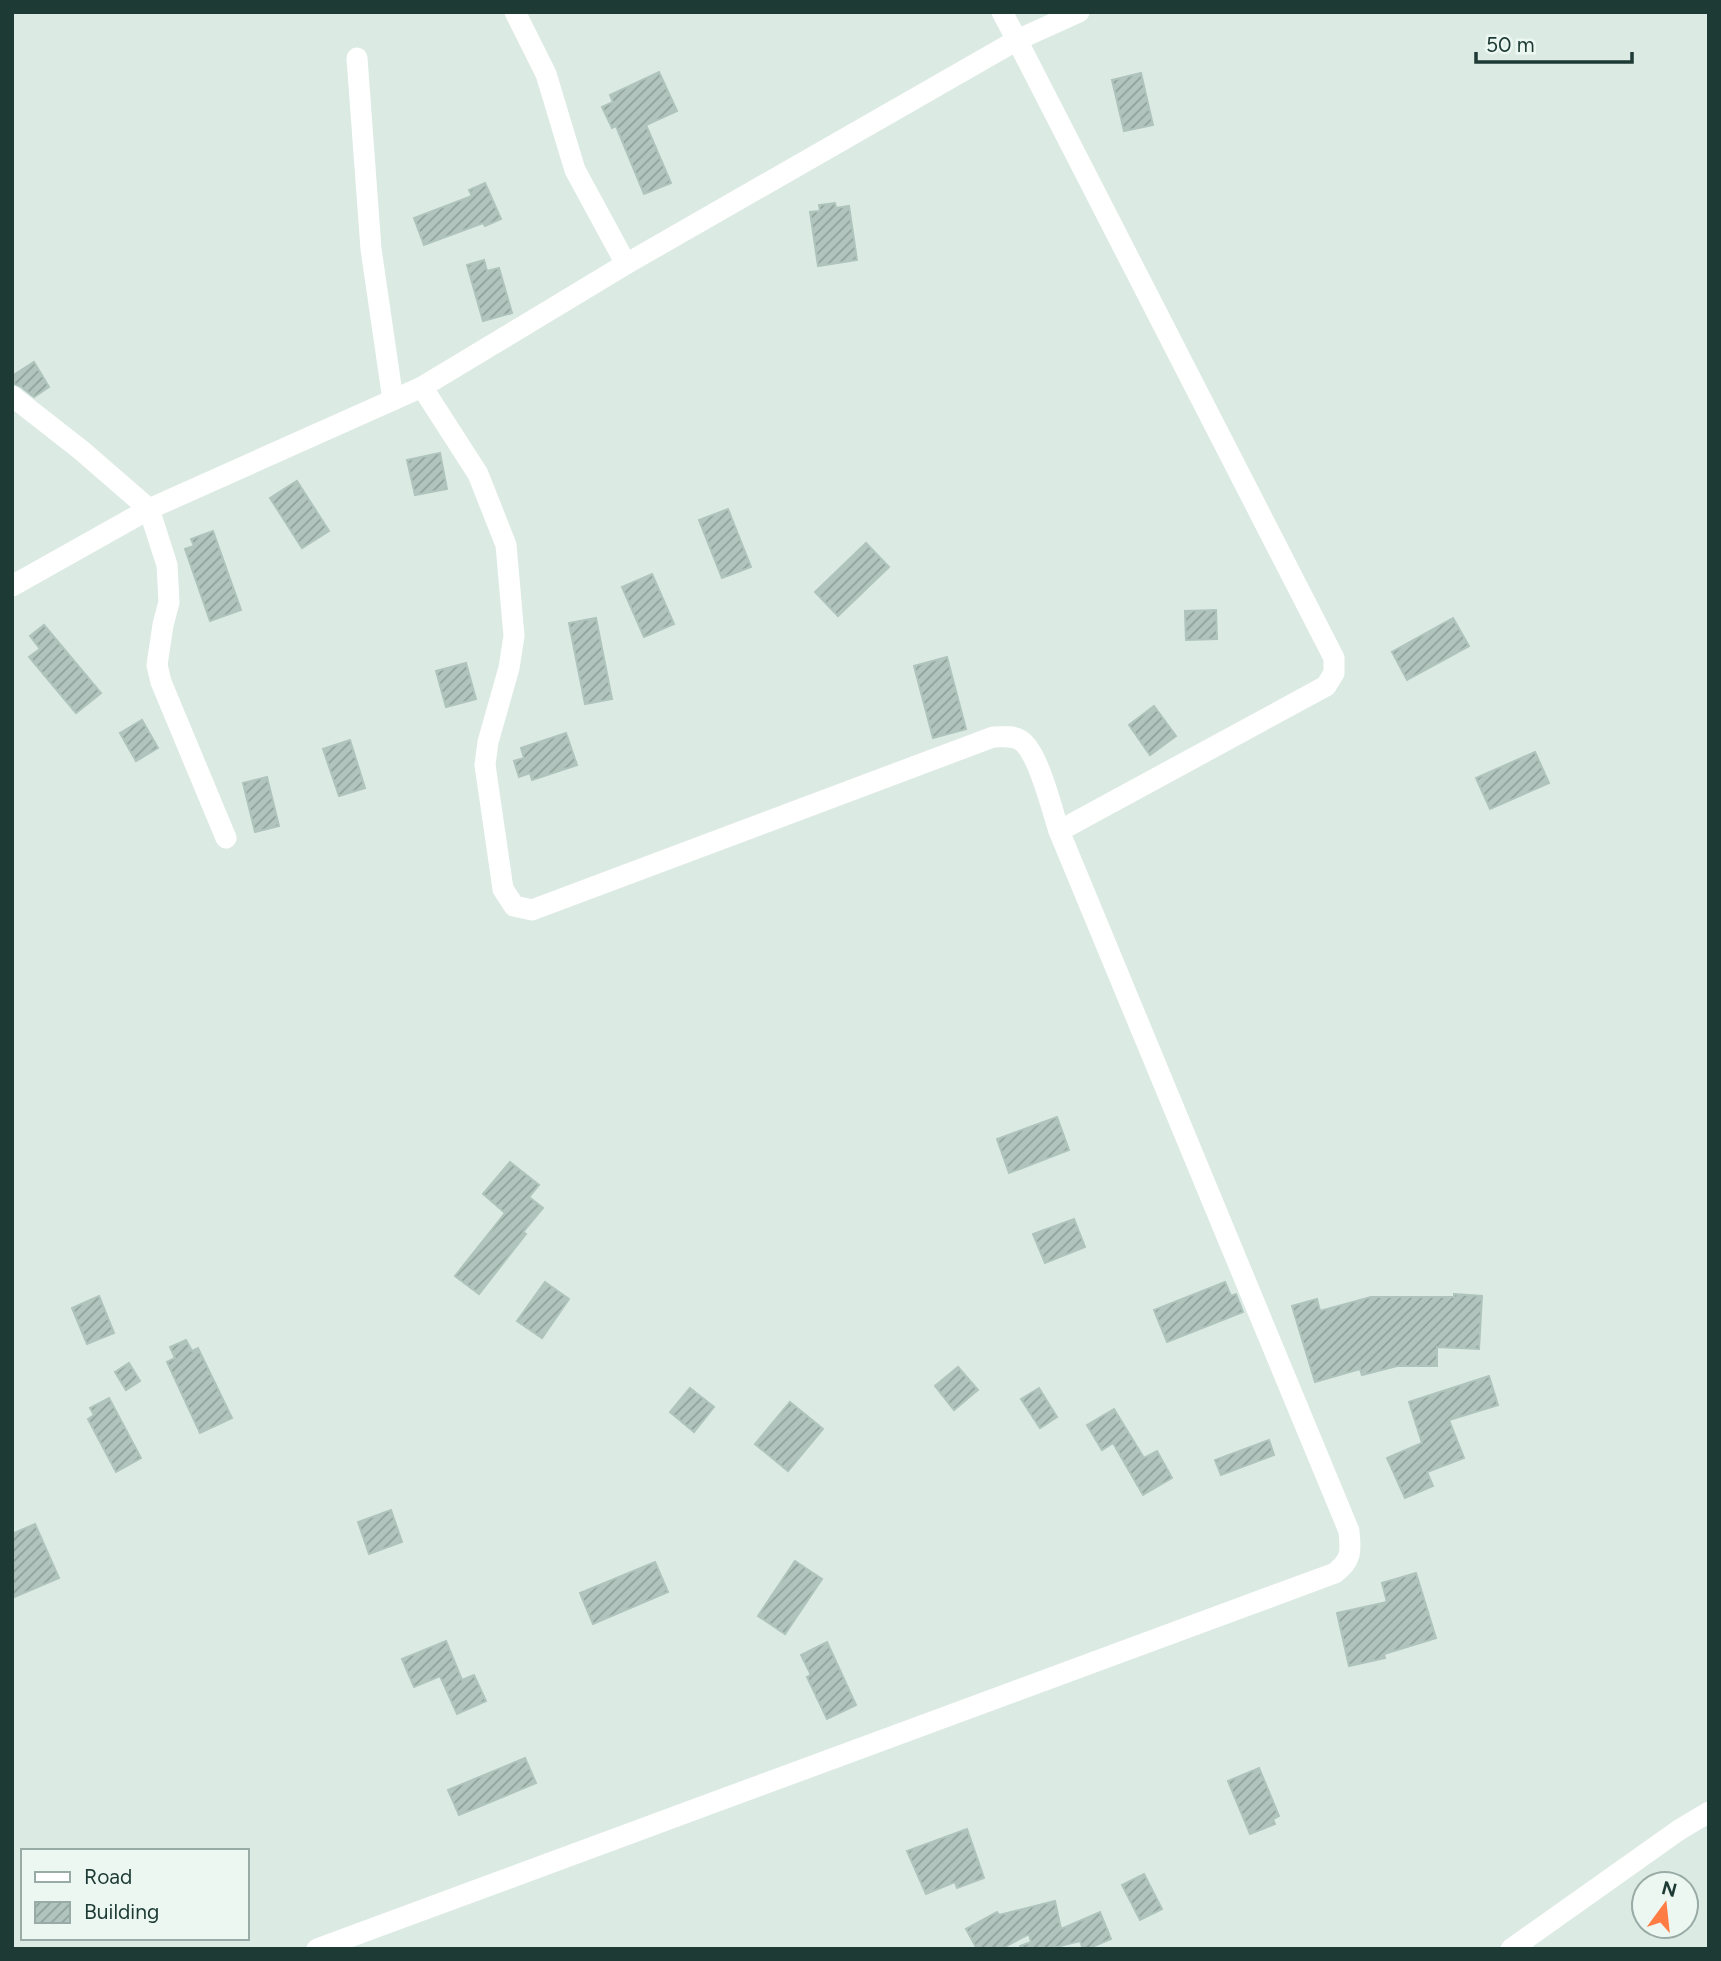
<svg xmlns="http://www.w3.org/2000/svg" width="1721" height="1961" font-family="Figtree,sans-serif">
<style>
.building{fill:url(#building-hatch);stroke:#aec4bc;stroke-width:2}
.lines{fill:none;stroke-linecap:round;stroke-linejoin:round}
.minor{stroke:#fff;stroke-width:21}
</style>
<defs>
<pattern id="building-hatch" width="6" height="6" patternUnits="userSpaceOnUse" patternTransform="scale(1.75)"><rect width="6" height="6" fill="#b1c5be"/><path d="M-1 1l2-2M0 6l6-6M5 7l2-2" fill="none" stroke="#8fa19b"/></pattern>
</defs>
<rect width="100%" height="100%" fill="#dceae4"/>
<g class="building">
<polygon points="659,72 677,111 646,125 671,183 644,194 616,126 612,128 602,107 613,102 610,95"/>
<polygon points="1141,73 1153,125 1124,131 1112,80"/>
<polygon points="485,183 501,219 485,226 483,223 424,245 414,218 472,196 469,190"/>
<polygon points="835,203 836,208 849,206 857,260 818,266 810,212 820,211 819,205"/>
<polygon points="484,260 487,271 499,268 512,313 483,321 467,265"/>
<polygon points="34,362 49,387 34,397 20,386 12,383 12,376"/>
<polygon points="440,453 447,489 415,495 407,460"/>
<polygon points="297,481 329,531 302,548 270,498"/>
<polygon points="728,509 751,567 722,578 699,520"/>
<polygon points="213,531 241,610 210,621 185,549 194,546 191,539"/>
<polygon points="866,543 889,567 838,616 815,592"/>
<polygon points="652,574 674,624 644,637 622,587"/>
<polygon points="1216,610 1217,639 1186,640 1185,611"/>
<polygon points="596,618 612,699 585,704 569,623"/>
<polygon points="1453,618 1469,646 1407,680 1392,652"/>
<polygon points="44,625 101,693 76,713 29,657 40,649 30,636"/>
<polygon points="947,657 966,729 933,738 914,666"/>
<polygon points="466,663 476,699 446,707 436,671"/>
<polygon points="1154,706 1176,736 1150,755 1129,725"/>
<polygon points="142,720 158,748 136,761 120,733"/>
<polygon points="566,733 577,765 532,780 530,773 519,777 514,761 524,758 521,748"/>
<polygon points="350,740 365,788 339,796 323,749"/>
<polygon points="1535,752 1549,783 1490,809 1476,778"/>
<polygon points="267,777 279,826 255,832 243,783"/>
<polygon points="1057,1117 1069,1150 1009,1173 997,1139"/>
<polygon points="510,1162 539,1185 529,1197 543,1208 523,1232 526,1234 479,1294 455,1276 505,1213 483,1194"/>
<polygon points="1074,1219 1085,1247 1045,1263 1033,1234"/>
<polygon points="545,1282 569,1299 542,1338 517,1321"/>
<polygon points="1225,1282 1231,1296 1236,1294 1243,1312 1167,1342 1154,1310"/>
<polygon points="1454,1294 1482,1296 1479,1349 1437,1347 1437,1366 1397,1366 1362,1375 1360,1369 1315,1382 1292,1306 1317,1299 1320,1311 1371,1297 1454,1297"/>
<polygon points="99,1296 114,1333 87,1344 72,1308"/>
<polygon points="186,1340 192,1351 198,1348 232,1418 200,1433 167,1362 175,1358 170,1347"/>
<polygon points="129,1363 140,1381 126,1390 115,1372"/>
<polygon points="958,1367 978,1390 954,1410 935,1386"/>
<polygon points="1489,1376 1498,1405 1449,1420 1464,1458 1427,1472 1433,1486 1405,1498 1387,1458 1422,1443 1409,1402"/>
<polygon points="690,1388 714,1407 694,1432 670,1412"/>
<polygon points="1039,1388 1057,1417 1040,1428 1021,1399"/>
<polygon points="109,1398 141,1458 116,1472 88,1419 94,1415 90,1408"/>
<polygon points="790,1402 823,1429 788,1471 755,1444"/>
<polygon points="1114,1409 1144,1458 1157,1451 1172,1478 1143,1495 1113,1443 1102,1450 1087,1425"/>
<polygon points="1269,1440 1274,1455 1221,1475 1215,1460"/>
<polygon points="391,1510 402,1542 369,1554 358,1522"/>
<polygon points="35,1524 59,1578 12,1598 12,1534"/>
<polygon points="795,1561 822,1579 785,1634 758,1616"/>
<polygon points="655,1562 668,1592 593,1624 580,1593"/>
<polygon points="1416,1573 1436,1638 1384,1654 1385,1658 1349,1666 1337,1613 1387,1602 1382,1583"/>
<polygon points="446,1641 462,1680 474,1675 486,1701 457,1714 440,1676 414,1687 402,1659"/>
<polygon points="827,1642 856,1705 827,1719 807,1677 811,1675 801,1655"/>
<polygon points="525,1758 536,1783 459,1815 448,1790"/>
<polygon points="1259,1768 1279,1816 1273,1819 1275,1824 1250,1834 1228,1781"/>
<polygon points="967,1829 984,1878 957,1888 955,1882 926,1894 907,1851"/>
<polygon points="1144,1874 1162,1909 1140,1920 1122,1885"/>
<polygon points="1055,1901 1061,1929 1100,1912 1111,1939 1087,1949 1083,1949 1080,1941 1048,1949 1021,1949 1020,1946 1031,1942 1029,1934 1001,1949 977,1949 966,1929 997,1912 999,1915"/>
</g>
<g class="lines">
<g class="minor">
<polyline points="515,12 546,74 575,170 626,264"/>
<polyline points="1002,12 1017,40 1079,12"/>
<polyline points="357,58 371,249 393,400"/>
<path d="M 422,387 L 478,474 L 506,545 L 514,636 L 509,668 L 488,742 L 485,765 L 503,889 L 514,906 L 532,910 L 993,737 C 1002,737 1012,735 1020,740 C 1038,750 1052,810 1059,831"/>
<polyline points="12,396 81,450 149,509 167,565 169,602 163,625 157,665 161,682 226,838"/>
<path d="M 12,586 L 149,509 L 422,387 L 626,264 L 1017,40 L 1334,658 L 1334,673 L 1326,686 L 1059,831 L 1349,1531 C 1351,1551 1352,1560 1335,1573 L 317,1949"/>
<polyline points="1511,1949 1679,1830 1709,1812"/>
</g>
</g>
<rect width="1721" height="1961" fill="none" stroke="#1d3a34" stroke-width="28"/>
<rect x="21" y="1849" width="228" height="91" fill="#ecf7f2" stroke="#99aba6" stroke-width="2"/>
<rect x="35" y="1872" width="35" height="10" fill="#ffffff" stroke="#99aba6" stroke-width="2"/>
<text x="84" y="1884" font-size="21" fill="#1d3a34">Road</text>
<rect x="35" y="1902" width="35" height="21" fill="url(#building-hatch)" stroke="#99aba6" stroke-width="2"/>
<text x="84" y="1919" font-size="21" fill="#1d3a34">Building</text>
<g transform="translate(1665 1905) rotate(15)"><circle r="33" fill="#ecf7f2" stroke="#99aba6" stroke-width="2"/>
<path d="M0-5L12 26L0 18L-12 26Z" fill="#ff7d45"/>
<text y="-10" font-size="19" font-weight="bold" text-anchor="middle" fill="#1d3a34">N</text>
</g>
<path d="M1476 52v10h156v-10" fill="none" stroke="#1d3a34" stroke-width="3.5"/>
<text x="1486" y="52" font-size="21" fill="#1d3a34" stroke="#ecf7f2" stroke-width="5" paint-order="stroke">50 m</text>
</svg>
